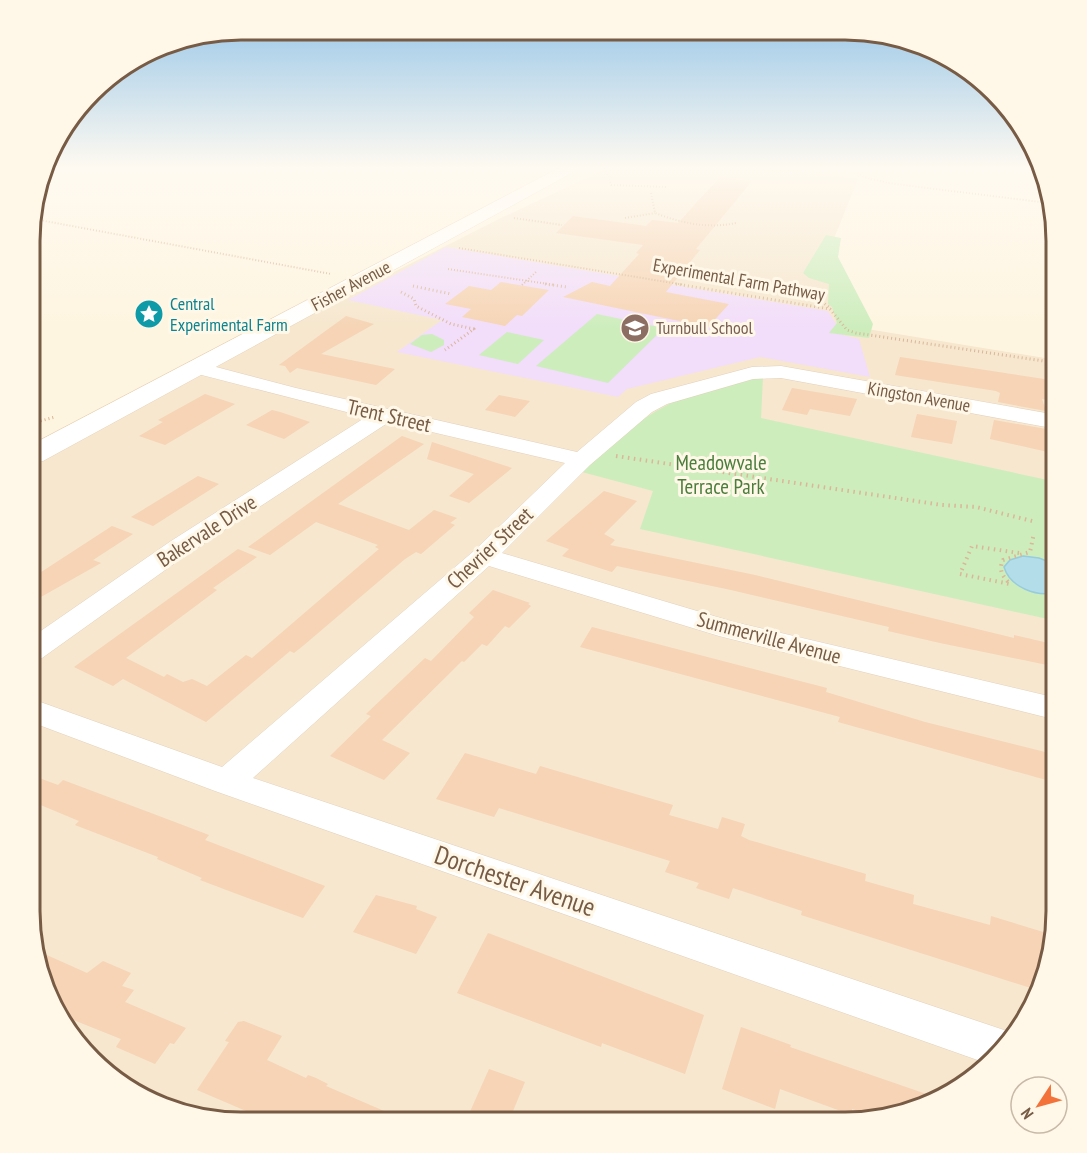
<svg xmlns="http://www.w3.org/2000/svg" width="1087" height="1153" font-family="'PT Sans Narrow',sans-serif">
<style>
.residential{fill:#f6e7ce}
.education{fill:#f2ddfa}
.green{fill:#cdedbd}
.water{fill:#b3dde9;stroke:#98ccdc;stroke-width:1.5}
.building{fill:#f6d4b5}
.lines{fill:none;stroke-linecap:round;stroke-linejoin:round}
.minor-casing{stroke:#e3d1bb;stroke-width:1}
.secondary-casing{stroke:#e8d3b8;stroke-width:1}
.path-far2{stroke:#dab798;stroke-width:2;stroke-dasharray:1 2;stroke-linecap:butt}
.path-far1{stroke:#dab798;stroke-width:3;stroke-dasharray:1 3;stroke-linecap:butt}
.path{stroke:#dab798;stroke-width:4;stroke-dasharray:1.5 4.5;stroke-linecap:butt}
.minor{fill:#fff;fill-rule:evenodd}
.secondary{fill:#fff;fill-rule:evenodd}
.labels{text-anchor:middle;stroke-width:6;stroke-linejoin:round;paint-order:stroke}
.far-street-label{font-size:18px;fill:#775b45;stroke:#fff8e8}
.far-culture-label{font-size:18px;fill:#0d838f;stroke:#fff8e8;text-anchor:start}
.far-education-label{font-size:18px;fill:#785e54;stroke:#fff8e8;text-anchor:start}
.street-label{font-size:21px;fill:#775b45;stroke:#fff8e8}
.park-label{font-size:21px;fill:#4b7e3c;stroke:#fff8e8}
.near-street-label{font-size:26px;fill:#775b45;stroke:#fff8e8}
.rim{fill:none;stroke:#775b45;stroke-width:3}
</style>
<rect width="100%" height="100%" fill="#fef5e0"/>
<polygon class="residential" points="608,168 773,168 858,179 827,256 861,328 1057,360 1057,925 1029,1017 963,1087 859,1123 228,1123 136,1095 66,1029 30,925 33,462 271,334 501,218"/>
<polygon class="education" points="446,247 828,311 843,335 859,339 870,377 760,357 627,389 618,397 397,352 442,320 348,300"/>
<g class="green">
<polygon points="826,235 841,238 838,257 873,324 869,338 829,333 837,323 832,307 828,304 829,284 809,278 803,273"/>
<polygon points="597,314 664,328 608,383 536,366"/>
<polygon points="507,332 544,340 518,364 479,355"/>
<polygon points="432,334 444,340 444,345 431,352 410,344 422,335"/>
<path d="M 763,377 L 761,418 L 1057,482 L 1057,621 L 640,529 L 653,491 L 582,472 C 611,441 646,413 686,396 C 710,387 738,383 763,377 Z"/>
</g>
<path class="water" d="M 1023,556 L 1039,558 L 1057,565 L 1057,592 C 1037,598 1010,587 1004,567 L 1010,560 Z"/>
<g class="building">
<polygon points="720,177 752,181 696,249 700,250 666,292 729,304 708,327 563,297 592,282 610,286 639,254 636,253 643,245 556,233 573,216 646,226 652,220 678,223"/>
<polygon points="501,282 549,290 522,316 517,315 505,326 462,317 471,309 445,304 469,286 491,290"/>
<polygon points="346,316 374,324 321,354 395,369 376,385 297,368 290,373 285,366 279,365"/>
<polygon points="900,357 1057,381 1057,401 1042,399 1046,411 998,402 1000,393 996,391 895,375"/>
<polygon points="792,388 857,399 850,416 810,409 807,415 782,410"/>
<polygon points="205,394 235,404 165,445 139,436 163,422 158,420"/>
<polygon points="499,395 514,398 530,401 515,417 485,410"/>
<polygon points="272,410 280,412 310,422 284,439 246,425"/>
<polygon points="917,414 957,421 952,444 911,437"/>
<polygon points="994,420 1052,430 1057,454 990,439"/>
<polygon points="402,436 424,444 338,504 409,530 434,510 457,518 450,523 455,525 421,554 416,552 405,559 304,645 294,653 290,651 206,722 123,679 113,686 74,667 238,549 257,557 213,588 217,590 126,658 164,677 167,674 183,682 192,679 207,686 246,655 252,658 379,549 375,547 378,545 316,522 270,555 248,547"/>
<polygon points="432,442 512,468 469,503 449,496 474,474 427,459"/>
<polygon points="198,476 219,484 153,526 131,517"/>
<polygon points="604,491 637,501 604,534 615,540 610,545 755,575 1014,638 1014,635 1057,645 1057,667 940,643 888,631 889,627 731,590 617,566 612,572 562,556 569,549 546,541"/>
<polygon points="112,526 133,534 93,560 101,563 32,602 32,578"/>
<polygon points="493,590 530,603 528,604 531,606 509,628 505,626 487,646 482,644 464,662 462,661 382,740 410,753 384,780 330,756 371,716 366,714 425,658 431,661 474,617 469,613"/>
<polygon points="592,627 827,688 826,692 925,722 1057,755 1057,783 838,722 840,717 580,647"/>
<polygon points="465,753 536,774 540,766 673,805 669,815 718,829 722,817 745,824 741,836 749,840 866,874 865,881 914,895 913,904 990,925 991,916 1053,935 1037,990 801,915 802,911 733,888 729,899 696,888 699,883 665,872 670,861 499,808 494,817 436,799"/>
<polygon points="31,775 58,785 63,780 151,813 209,835 205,840 325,886 303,918 237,894 200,880 202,878 157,859 158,857 75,825 79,821 31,801"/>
<polygon points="376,895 417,906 416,909 437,917 416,954 353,932"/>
<polygon points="488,933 704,1015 685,1074 602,1043 601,1047 457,993"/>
<polygon points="40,952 87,973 103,961 131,973 122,986 134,990 125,1002 186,1028 174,1044 170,1043 155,1064 116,1047 121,1039 61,1015"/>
<polygon points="244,1021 282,1036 267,1060 306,1078 308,1075 316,1078 328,1084 326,1086 412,1123 274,1123 197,1090 229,1042 225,1041 238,1022"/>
<polygon points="741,1027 791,1045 790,1047 935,1097 877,1116 852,1109 852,1115 780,1089 775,1109 722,1089"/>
<polygon points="489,1069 525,1082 508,1123 492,1123 469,1114"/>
</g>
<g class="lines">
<g class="minor-casing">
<polygon id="minor" points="197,362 296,388 577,452 636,402 651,394 752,367 781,366 1057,415 1057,429 781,378 753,379 667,404 652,412 590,465 502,553 734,622 1057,698 1057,720 719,636 489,566 253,778 1013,1033 986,1063 215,791 31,722 32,699 222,767 475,550 565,463 389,422 189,553 42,658 32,661 32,637 171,541 366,417 190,372 187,368 190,364"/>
</g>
<g class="secondary-casing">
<polygon id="secondary" points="559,168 581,168 43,461 33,463 33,444"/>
</g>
<g class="path-far2">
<polyline points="605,168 611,185 667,187"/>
<polyline points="850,168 864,177 888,183 1048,203"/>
<path d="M 651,193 L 655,213 C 681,223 708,229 736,223"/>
<polyline points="514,218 562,225"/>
<polyline points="625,218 655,213"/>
<polyline points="34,219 331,274"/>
<polyline points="459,248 685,285"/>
<polyline points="448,269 555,285"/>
<polyline points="522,285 536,272"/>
</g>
<g class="path-far1">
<polyline points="545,284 567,287"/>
<polyline points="676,284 830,309 847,330 856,333 1057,363"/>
<polyline points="413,286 451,294"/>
<polyline points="401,292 414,299 416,306 451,324 474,329 445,350"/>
<polyline points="812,294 830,308"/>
<polyline points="33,423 55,417"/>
</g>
<g class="path">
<polyline points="616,456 942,505 976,507 1036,522"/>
<path d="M 1019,553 L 972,546 L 960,574 L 1010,584 C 1003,576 998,571 1003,560 L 1030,552 L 1034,533"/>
</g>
<use href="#minor" class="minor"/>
<use href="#secondary" class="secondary"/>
</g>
<linearGradient id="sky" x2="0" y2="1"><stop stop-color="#93c4e8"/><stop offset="0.51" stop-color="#fffaf1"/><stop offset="1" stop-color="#fffaf1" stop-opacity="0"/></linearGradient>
<rect width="1087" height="330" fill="url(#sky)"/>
<defs>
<g id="sight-disc" transform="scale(1.5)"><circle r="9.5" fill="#0f9aa8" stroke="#fff8e8"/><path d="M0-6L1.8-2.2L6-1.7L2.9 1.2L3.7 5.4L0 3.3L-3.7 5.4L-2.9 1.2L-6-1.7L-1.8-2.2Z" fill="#fff"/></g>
<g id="school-disc" transform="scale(1.5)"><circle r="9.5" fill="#8d6e63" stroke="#fff8e8"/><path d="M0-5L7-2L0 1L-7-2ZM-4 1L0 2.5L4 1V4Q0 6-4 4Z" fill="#fff"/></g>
</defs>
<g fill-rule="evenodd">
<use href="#sight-disc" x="149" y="314"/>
<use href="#school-disc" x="635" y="328"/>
</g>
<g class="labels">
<g class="far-street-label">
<text transform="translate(739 280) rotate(10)" y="6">Experimental Farm Pathway</text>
<text transform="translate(351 286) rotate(-28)" y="6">Fisher Avenue</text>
<text transform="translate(919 397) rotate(10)" y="6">Kingston Avenue</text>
</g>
<g class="far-culture-label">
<text x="170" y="310">Central<tspan x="170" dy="21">Experimental Farm</tspan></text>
</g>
<g class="far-education-label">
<text x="656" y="334">Turnbull School</text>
</g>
<g class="street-label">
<text transform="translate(389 416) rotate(13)" y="7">Trent Street</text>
<text transform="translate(207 531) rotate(-33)" y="7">Bakervale Drive</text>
<text transform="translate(490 548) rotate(-43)" y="7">Chevrier Street</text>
<text transform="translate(769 638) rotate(15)" y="7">Summerville Avenue</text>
</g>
<g class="park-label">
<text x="721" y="470">Meadowvale<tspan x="721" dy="24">Terrace Park</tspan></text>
</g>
<g class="near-street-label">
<text transform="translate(515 881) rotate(19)" y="9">Dorchester Avenue</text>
</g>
</g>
<path d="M0 0H1087V1153H0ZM241 40H845A201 201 0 0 1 1046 241V911A201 201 0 0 1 845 1112H241A201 201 0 0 1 40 911V241A201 201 0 0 1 241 40Z" fill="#fff8e8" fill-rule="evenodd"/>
<path class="rim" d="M241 40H845A201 201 0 0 1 1046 241V911A201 201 0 0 1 845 1112H241A201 201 0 0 1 40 911V241A201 201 0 0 1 241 40Z"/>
<g transform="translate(1039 1105) rotate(234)"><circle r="28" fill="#fff8e8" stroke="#c9b9a7" stroke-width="1.5"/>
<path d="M0-4.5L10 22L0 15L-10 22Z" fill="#f3723a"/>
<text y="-9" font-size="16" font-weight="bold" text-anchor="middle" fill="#775b45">N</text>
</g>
</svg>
